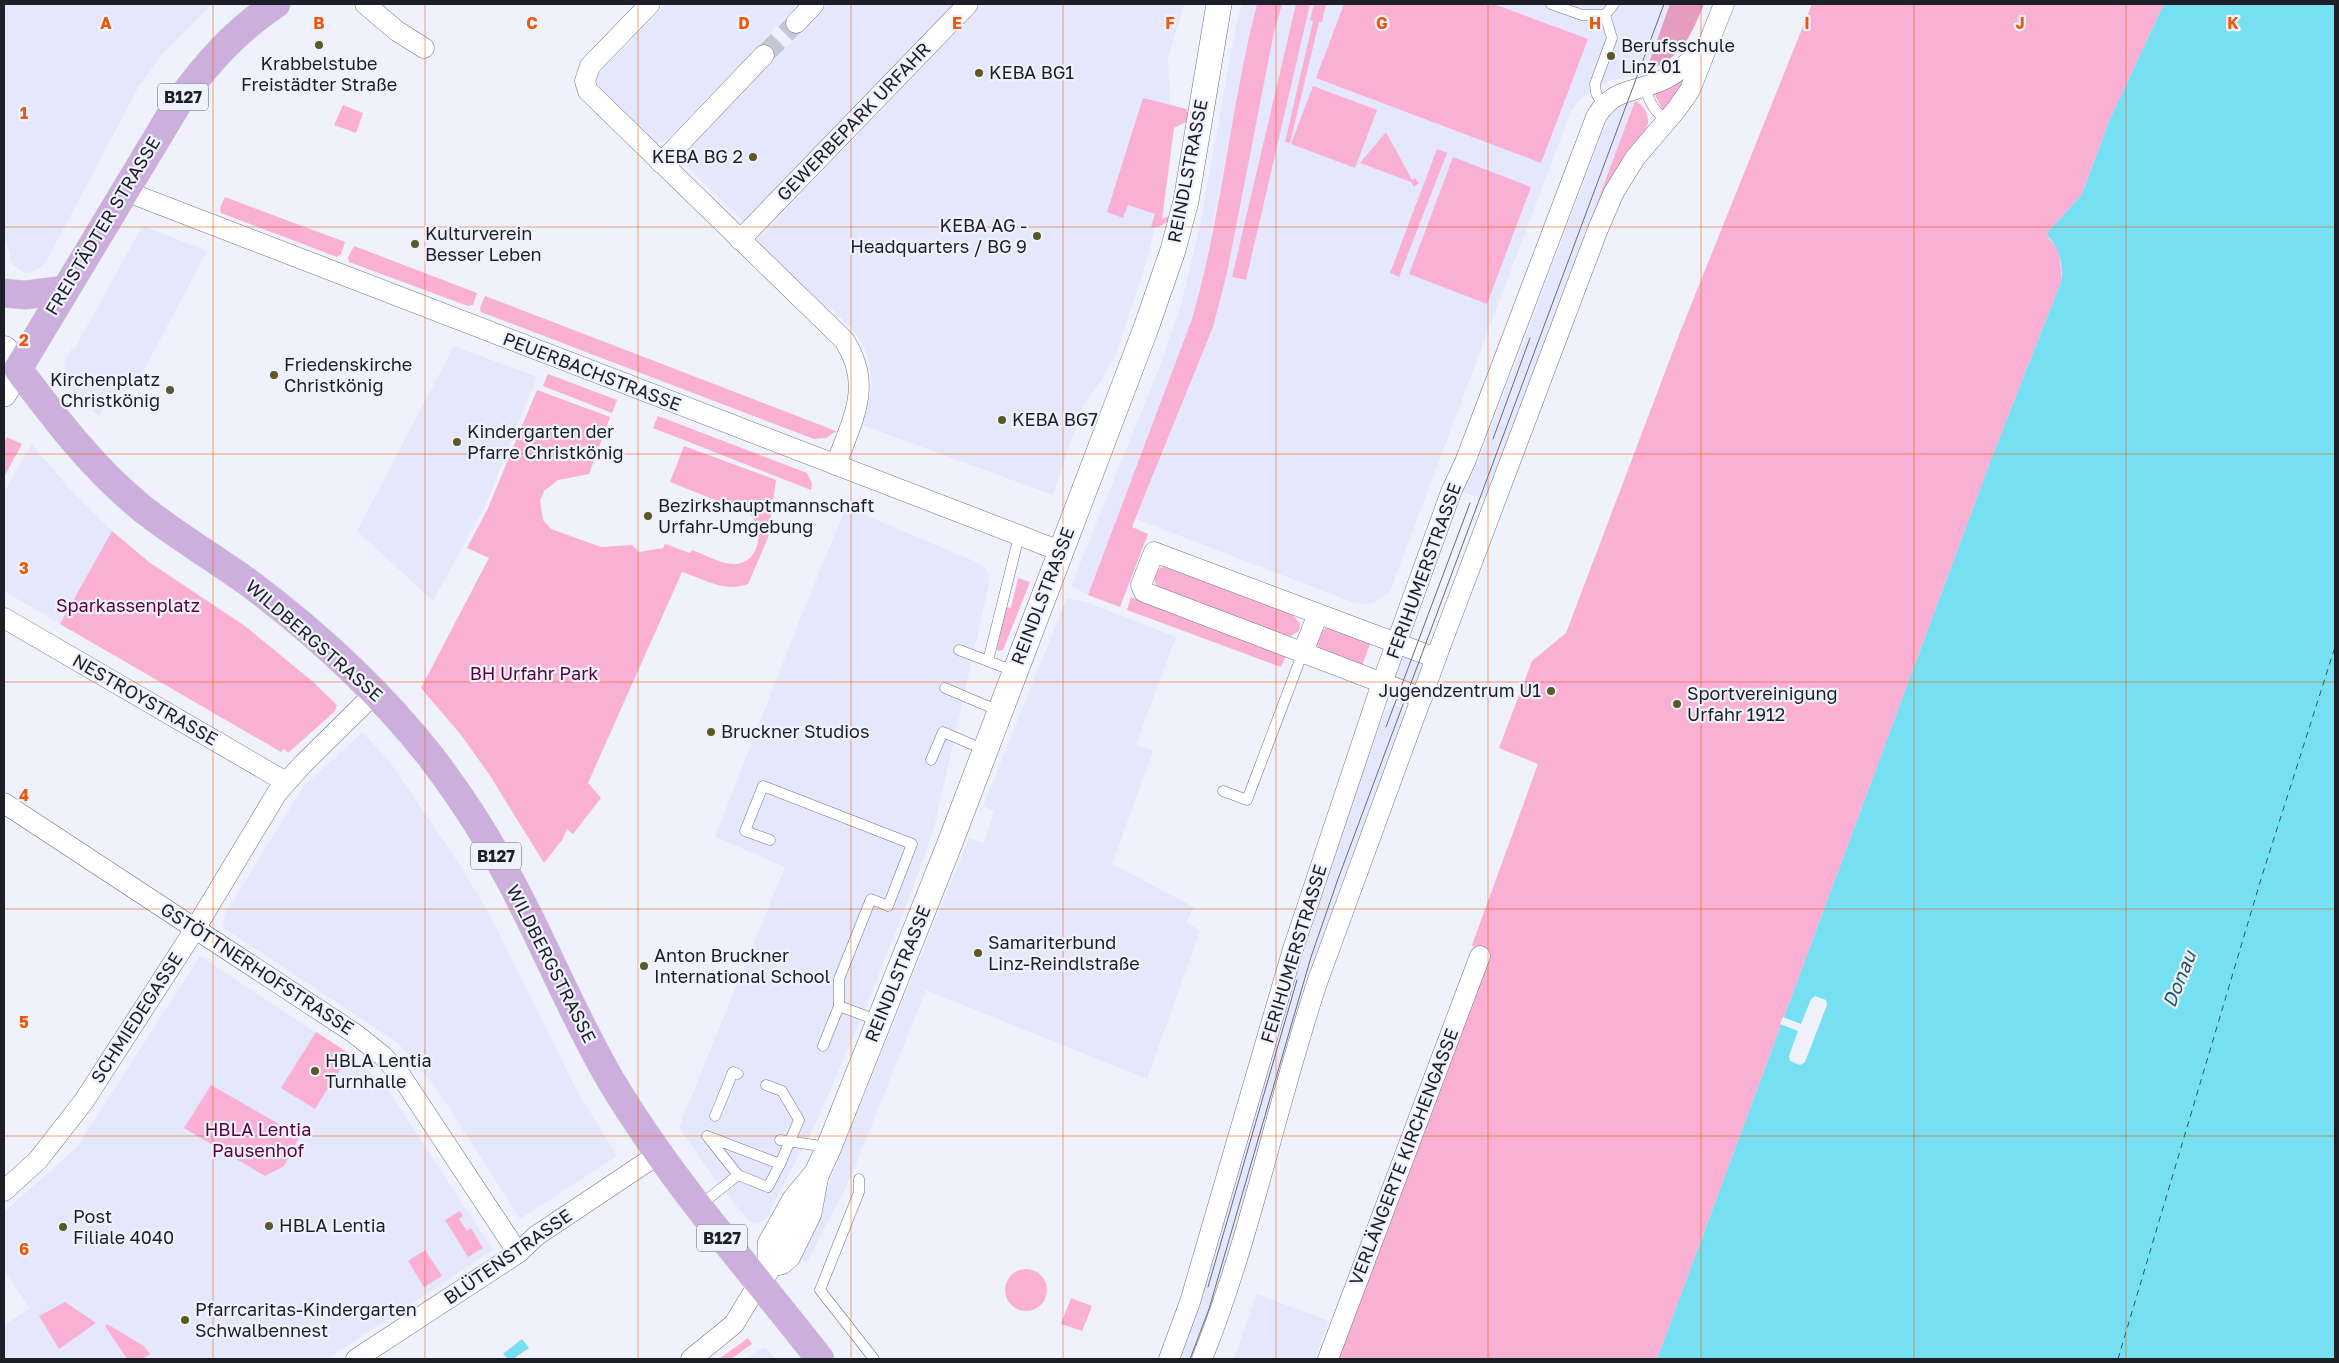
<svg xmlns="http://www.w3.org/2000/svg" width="2339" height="1363" font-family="'Golos Text',sans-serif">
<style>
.built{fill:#e5e8fc}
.green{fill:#fab0d5}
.forest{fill:#e69cc1}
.water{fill:#77dff2}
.pier{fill:#eff1fc}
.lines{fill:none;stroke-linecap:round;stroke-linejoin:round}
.ferry{stroke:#28565e;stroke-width:1;stroke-dasharray:6 5;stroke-linecap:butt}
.minor-tunnel{stroke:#c5c7d2;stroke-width:20;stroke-dasharray:20 10;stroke-linecap:butt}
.service-casing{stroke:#70738a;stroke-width:11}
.minor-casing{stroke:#70738a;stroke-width:21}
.tertiary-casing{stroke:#70738a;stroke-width:26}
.secondary-casing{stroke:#70738a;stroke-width:29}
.primary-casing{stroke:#cdced0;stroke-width:29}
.service{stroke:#fff;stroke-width:10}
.minor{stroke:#fff;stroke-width:20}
.tertiary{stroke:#fff;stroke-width:25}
.secondary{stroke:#fff;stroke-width:28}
.primary{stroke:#cdafdd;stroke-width:28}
.tram{stroke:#6a6c75;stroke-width:1}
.grid{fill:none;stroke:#e8590c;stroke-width:1;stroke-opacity:0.55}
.poi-dot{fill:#5a5825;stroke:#eff1fc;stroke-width:2}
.labels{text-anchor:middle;stroke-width:4.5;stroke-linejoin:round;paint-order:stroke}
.shield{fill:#eff1fc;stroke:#5c5e68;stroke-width:1}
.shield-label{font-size:16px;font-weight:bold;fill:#1d1f28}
.poi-label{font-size:18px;fill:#1d1f28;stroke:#eff1fc;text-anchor:start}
.street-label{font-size:18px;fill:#1d1f28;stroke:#eff1fc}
.park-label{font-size:18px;fill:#5a013c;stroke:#eff1fc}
.water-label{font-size:19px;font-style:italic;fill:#28565e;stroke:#eff1fc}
.grid-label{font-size:16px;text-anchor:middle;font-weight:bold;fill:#e8590c;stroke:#eff1fc;stroke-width:4.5;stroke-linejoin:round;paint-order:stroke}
</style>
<rect width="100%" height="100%" fill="#eff1fc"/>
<g class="built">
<polygon points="4,4 212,4 165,51 139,86 46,262 41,267 31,272 24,273 13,265 4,234"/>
<polygon points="666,4 798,4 669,138 663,142 655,143 604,99 595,78"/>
<polygon points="829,4 955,4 744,222 679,159"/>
<polygon points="982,4 1184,4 1168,58 1170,106 1155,227 1147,259 1116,355 1101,381 1084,403 1053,495 862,425 872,387 868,356 861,342 851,328 828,305 825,308 756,241"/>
<polygon points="1242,4 1257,4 1239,85 1203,280 1192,319 1088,595 1071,586 1162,361 1181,305 1200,225 1236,25"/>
<polygon points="1282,4 1670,4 1646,71 1609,81 1597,87 1580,99 1571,111 1390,591 1379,600 1372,603 1364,604 1352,602 1136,519 1213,327 1227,273 1274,32"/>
<polygon points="1631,101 1635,101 1486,500 1461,491 1481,455 1607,121 1616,108"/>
<polygon points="142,227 146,227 207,251 137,383 107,402 99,416 71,390 66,380 64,362 73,347 75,348"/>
<polygon points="454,346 537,377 485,506 433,601 357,531"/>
<polygon points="32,444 66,485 112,531 60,624 4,591 4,492"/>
<polygon points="846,507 974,561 985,568 989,575 989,584 934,828 924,858 870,998 816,1123 767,1217 763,1221 754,1224 748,1220 714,1178 679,1127 785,867 715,837 800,619"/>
<polygon points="1067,598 1086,602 1176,637 1136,744 1153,751 1112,864 1194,907 1186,922 1200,931 1147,1079 926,990 850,1179 806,1264 798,1253 819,1211 836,1165 969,838 984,843 994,811 983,806"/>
<polygon points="1405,657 1422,662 1425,666 1419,685 1414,686 1394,677 1398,659"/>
<polygon points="1394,705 1400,707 1404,712 1405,719 1343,880 1316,959 1212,1311 1194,1359 1178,1359 1276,1032 1326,875 1381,720 1386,711"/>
<polygon points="362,732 390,762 460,865 493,921 576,1089 617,1156 520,1219 437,1089 398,1043 225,929 223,924 225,914 303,787"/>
<polygon points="200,956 350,1055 387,1088 493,1250 327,1359 4,1359 4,1325 30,1308 4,1271 4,1212 77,1147"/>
<polygon points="1257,1294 1329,1321 1315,1359 1234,1359"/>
<polygon points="763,1348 767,1349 776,1359 745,1359"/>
</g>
<g class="green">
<path d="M 1257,4 L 1282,4 L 1274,32 L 1227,273 L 1213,327 L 1132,527 L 1148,534 L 1120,607 L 1088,595 L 1192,319 C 1222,216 1230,108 1257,4 Z"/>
<polygon points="1296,4 1310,4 1246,280 1232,277"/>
<polygon points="1314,4 1326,4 1322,22 1319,22 1290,143 1285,142 1313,21 1310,20"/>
<polygon points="1344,4 1494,4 1588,39 1541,163 1316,78"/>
<polygon points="1812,4 2164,4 2109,121 2082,194 2046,234 2059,251 2062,279 1989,465 1657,1359 1332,1359 1484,962 1472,945 1538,764 1499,748 1532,661 1566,633 1681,330"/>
<polygon points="1689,74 1663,111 1654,93"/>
<polygon points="1313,86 1377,110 1355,168 1291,144"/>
<path d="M 1143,98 L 1187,109 L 1188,121 L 1174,128 L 1162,219 L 1176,213 C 1169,221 1162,228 1151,227 L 1155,214 L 1128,205 L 1123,218 L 1107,212 Z"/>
<path d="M 1635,101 C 1643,104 1649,114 1648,123 C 1647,130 1640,136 1635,142 C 1617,165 1604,189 1592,216 Z"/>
<polygon points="343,105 363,113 356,133 334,125"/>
<polygon points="1386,132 1412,180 1415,178 1419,183 1414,187 1411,182 1360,163"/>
<polygon points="1437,149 1447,153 1399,277 1390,273"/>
<polygon points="1453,157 1531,187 1487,304 1409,274"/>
<polygon points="225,197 345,242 341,254 337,257 221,213 220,208"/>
<polygon points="354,246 477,293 473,305 468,306 349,262 348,257"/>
<polygon points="485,296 836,431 826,438 814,439 481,312 480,308"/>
<polygon points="548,374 617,400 612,413 543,386"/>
<path d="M 537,390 L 610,417 L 589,474 L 558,480 L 544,491 L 540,501 L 543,520 L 551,529 L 601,547 L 632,545 L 639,552 L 663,548 L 665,544 L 690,553 L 692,550 C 705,554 720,564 733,564 C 760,564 765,530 750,514 L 670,482 L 684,446 L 776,480 L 768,538 L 748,584 C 724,593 704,579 682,572 L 588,783 L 601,798 L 573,834 L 567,829 L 562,840 L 544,863 L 489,774 L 461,735 L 421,688 L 489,558 L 467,548 L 488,508 Z"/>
<polygon points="658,416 807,473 812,483 811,490 653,428"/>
<polygon points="7,437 22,444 4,477 4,442"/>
<polygon points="112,531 149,562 245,626 312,681 337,705 334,712 288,753 284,749 281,752 60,624"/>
<path d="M 1162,567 L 1169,568 L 1293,615 L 1300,624 L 1299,631 L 1289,637 L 1157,586 C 1152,579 1154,571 1162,567 Z"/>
<polygon points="1018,578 1030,582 1003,650 998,651 997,649 1006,607 1011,608"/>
<polygon points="1131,597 1286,656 1281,667 1127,610"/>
<polygon points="1327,628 1370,644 1362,666 1319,649 1316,642 1320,631"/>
<polygon points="316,1032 350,1054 315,1109 281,1088"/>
<polygon points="211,1085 300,1136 284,1166 265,1176 184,1128"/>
<polygon points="460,1211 463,1216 459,1219 467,1231 471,1228 483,1248 468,1257 445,1220"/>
<polygon points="425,1250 442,1276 424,1287 408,1261"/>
<circle cx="1026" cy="1290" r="21"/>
<polygon points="1071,1298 1092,1306 1082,1331 1061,1324"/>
<polygon points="65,1302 96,1323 59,1349 39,1316"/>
<polygon points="107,1324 144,1346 150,1354 142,1359 127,1359 105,1326"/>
<polygon points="748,1338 752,1344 731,1359 719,1359"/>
</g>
<path class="forest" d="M 1670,4 L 1704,4 C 1690,37 1683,58 1646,71 Z"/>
<g class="water">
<path d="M 2164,4 L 2335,4 L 2335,1359 L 1657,1359 L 1989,465 L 2062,279 C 2062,260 2059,247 2046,234 L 2082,194 L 2109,121 Z"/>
<polygon points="522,1339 529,1348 513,1359 508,1359 503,1354"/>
</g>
<polygon class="pier" points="1815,996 1826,1000 1827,1005 1805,1062 1800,1065 1790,1061 1789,1056 1798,1031 1780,1024 1783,1017 1801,1024 1811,999"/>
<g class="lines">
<polyline class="ferry" points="2118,1359 2261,879 2335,647"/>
<polyline class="minor-tunnel" points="764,55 796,23"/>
<g class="service-casing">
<g id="service">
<polyline points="1551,4 1582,15 1605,15 1612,38 1595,84 1596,93 1603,105"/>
<polyline points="1605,15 1614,4"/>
<path d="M 1645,87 C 1648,99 1655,113 1667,120"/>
<polyline points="959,650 1014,671"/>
<polyline points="988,661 1019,536"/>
<polyline points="945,688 999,711"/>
<polyline points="931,760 943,732 985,750"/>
<polyline points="1223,791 1247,800 1303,652"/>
<polyline points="770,840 745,831 763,786 912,844 888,906 871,899 839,979 839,1006"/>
<polyline points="823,1046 839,1006 879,1021"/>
<polyline points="715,1116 733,1072 738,1074"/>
<polyline points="780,1140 828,1147"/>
<polyline points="738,1175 768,1187 780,1164"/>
<polyline points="859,1179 859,1192 820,1290 874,1359"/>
<polyline points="699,1206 738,1175 707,1136 780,1164 799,1120 782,1091 766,1085"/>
</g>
</g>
<g class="minor-casing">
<g id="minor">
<polyline points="365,4 397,31 424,48"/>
<path d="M 650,4 L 590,66 L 585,81 L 588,91 L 844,340 C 874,386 852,419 836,465"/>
<polyline points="796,23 814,4"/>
<polyline points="661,163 764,55"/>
<polyline points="125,191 1060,551"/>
<polyline points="740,240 968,4"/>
<polyline points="4,618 286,782"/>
<polyline points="1303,652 1318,614"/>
<polyline points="1422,698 1144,592 1141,585 1154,552 1436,658"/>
<polyline points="4,803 354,1033 383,1056 401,1076 518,1253"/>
<polyline points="4,1191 38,1160 84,1101 195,929 277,793 302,765 375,693"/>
<polyline points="356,1359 518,1253 536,1236 660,1153"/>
<polyline points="691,1359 734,1324 759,1283"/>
<path d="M 1169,1359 L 1190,1302 L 1293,949 L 1382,683 L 1451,492 L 1465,462 L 1596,117 C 1614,87 1635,93 1663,80 C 1680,72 1692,59 1706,47"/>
<path d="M 1202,1359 C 1251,1237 1276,1105 1318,980 L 1443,639 L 1598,229 L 1614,192 L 1635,158 L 1676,110 L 1690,90 L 1724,4"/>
<polyline points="1328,1359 1480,956"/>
</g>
</g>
<g class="tertiary-casing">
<g id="tertiary">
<polyline points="4,394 18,369"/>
<polyline points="770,1264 781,1262 788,1256 809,1213 816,1175"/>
<polyline points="759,1283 770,1264 770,1244 794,1201 817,1173 829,1147 950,843 1146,328 1173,250 1186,201 1219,4"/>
</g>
</g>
<g class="secondary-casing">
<polyline id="secondary" points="4,350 18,369"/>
</g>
<g class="primary-casing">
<g id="primary">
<path d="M 276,4 C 235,31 206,64 178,103 L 18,369 C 54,417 91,466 138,505 C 173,534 212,556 249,583 C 316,633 379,691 431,757 C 467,804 500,858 526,911 C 554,967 579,1026 610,1079 C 670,1180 749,1268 820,1359"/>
<polyline points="4,293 25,295 65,290"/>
</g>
</g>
<use href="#service" class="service"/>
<use href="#minor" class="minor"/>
<use href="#tertiary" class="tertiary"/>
<use href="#secondary" class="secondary"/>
<use href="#primary" class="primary"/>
<g class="tram">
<polyline points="1493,439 1530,338"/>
<polyline points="1386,727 1470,503"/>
<polyline points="1208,1287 1297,980"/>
<polyline points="1190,1359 1209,1309 1311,957 1338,879 1664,4"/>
</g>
</g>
<path class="grid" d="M 213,4 L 213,1359M 425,4 L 425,1359M 638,4 L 638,1359M 851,4 L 851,1359M 1063,4 L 1063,1359M 1276,4 L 1276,1359M 1488,4 L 1488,1359M 1701,4 L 1701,1359M 1914,4 L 1914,1359M 2126,4 L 2126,1359M 4,227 L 2335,227M 4,454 L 2335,454M 4,682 L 2335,682M 4,909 L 2335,909M 4,1136 L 2335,1136"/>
<g class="poi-dot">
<circle cx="319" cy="45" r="5"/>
<circle cx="1611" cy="56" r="5"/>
<circle cx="979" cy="73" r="5"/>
<circle cx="753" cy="157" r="5"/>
<circle cx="1037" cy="236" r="5"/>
<circle cx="415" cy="244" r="5"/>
<circle cx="274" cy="375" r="5"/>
<circle cx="170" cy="390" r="5"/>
<circle cx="1002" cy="420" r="5"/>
<circle cx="457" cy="442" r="5"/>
<circle cx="648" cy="516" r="5"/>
<circle cx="1551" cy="691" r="5"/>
<circle cx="1677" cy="704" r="5"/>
<circle cx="711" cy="732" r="5"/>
<circle cx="978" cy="953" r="5"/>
<circle cx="644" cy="966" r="5"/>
<circle cx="315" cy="1071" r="5"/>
<circle cx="269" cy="1226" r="5"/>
<circle cx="63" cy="1227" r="5"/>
<circle cx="185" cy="1320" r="5"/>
</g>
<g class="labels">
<g class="shield">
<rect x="158" y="83.5" width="50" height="27" rx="4"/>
<rect x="471" y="842.5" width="50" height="27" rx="4"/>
<rect x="697" y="1224.5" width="50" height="27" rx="4"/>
</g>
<g class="shield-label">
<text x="183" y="103">B127</text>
<text x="496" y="862">B127</text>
<text x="722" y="1244">B127</text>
</g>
<g class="poi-label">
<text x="1621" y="52">Berufsschule<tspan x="1621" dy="21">Linz 01</tspan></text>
<text x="319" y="70" text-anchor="middle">Krabbelstube<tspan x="319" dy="21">Freistädter Straße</tspan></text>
<text x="989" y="79">KEBA BG1</text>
<text x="743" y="163" text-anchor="end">KEBA BG 2</text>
<text x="1027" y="232" text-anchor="end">KEBA AG -<tspan x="1027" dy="21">Headquarters / BG 9</tspan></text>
<text x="425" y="240">Kulturverein<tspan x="425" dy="21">Besser Leben</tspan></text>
<text x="284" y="371">Friedenskirche<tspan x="284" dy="21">Christkönig</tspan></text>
<text x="160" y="386" text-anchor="end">Kirchenplatz<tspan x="160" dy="21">Christkönig</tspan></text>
<text x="1012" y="426">KEBA BG7</text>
<text x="467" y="438">Kindergarten der<tspan x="467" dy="21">Pfarre Christkönig</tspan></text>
<text x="658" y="512">Bezirkshauptmannschaft<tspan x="658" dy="21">Urfahr-Umgebung</tspan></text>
<text x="1541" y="697" text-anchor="end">Jugendzentrum U1</text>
<text x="1687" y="700">Sportvereinigung<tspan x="1687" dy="21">Urfahr 1912</tspan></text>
<text x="721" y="738">Bruckner Studios</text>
<text x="988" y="949">Samariterbund<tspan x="988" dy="21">Linz-Reindlstraße</tspan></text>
<text x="654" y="962">Anton Bruckner<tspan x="654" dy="21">International School</tspan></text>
<text x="325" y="1067">HBLA Lentia<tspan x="325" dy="21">Turnhalle</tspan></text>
<text x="73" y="1223">Post<tspan x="73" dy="21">Filiale 4040</tspan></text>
<text x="279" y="1232">HBLA Lentia</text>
<text x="195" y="1316">Pfarrcaritas-Kindergarten<tspan x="195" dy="21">Schwalbennest</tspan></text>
</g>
<g class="street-label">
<text transform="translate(854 122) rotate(-46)" y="6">GEWERBEPARK URFAHR</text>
<text transform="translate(1188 171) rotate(-79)" y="6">REINDLSTRASSE</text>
<text transform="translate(103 226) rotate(-59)" y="6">FREISTÄDTER STRASSE</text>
<text transform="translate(592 372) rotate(21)" y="6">PEUERBACHSTRASSE</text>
<text transform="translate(1424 571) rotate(-70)" y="6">FERIHUMERSTRASSE</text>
<text transform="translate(1043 596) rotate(-69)" y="6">REINDLSTRASSE</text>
<text transform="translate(314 641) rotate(41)" y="6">WILDBERGSTRASSE</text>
<text transform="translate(145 700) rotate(30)" y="6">NESTROYSTRASSE</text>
<text transform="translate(1294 954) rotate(-73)" y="6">FERIHUMERSTRASSE</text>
<text transform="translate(551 964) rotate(63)" y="6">WILDBERGSTRASSE</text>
<text transform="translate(257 969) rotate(33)" y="6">GSTÖTTNERHOFSTRASSE</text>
<text transform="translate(898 974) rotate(-68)" y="6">REINDLSTRASSE</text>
<text transform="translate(137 1018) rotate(-57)" y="6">SCHMIEDEGASSE</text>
<text transform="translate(1404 1157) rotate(-69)" y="6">VERLÄNGERTE KIRCHENGASSE</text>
<text transform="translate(508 1257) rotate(-35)" y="6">BLÜTENSTRASSE</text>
</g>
<g class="park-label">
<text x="128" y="612">Sparkassenplatz</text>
<text x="534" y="680">BH Urfahr Park</text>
<text x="258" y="1136">HBLA Lentia<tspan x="258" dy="21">Pausenhof</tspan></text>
</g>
<g class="water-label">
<text transform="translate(2179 979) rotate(-68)" y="7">Donau</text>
</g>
</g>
<g class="grid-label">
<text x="106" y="29">A</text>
<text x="319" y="29">B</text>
<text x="532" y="29">C</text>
<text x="744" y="29">D</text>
<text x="957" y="29">E</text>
<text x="1170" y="29">F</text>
<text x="1382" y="29">G</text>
<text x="1595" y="29">H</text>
<text x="1807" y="29">I</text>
<text x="2020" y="29">J</text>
<text x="2233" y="29">K</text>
<text x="24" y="119">1</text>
<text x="24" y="346">2</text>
<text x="24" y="574">3</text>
<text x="24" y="801">4</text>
<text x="24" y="1028">5</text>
<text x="24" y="1255">6</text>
</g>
<rect width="2339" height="1363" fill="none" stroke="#1d1f28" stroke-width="10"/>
</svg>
